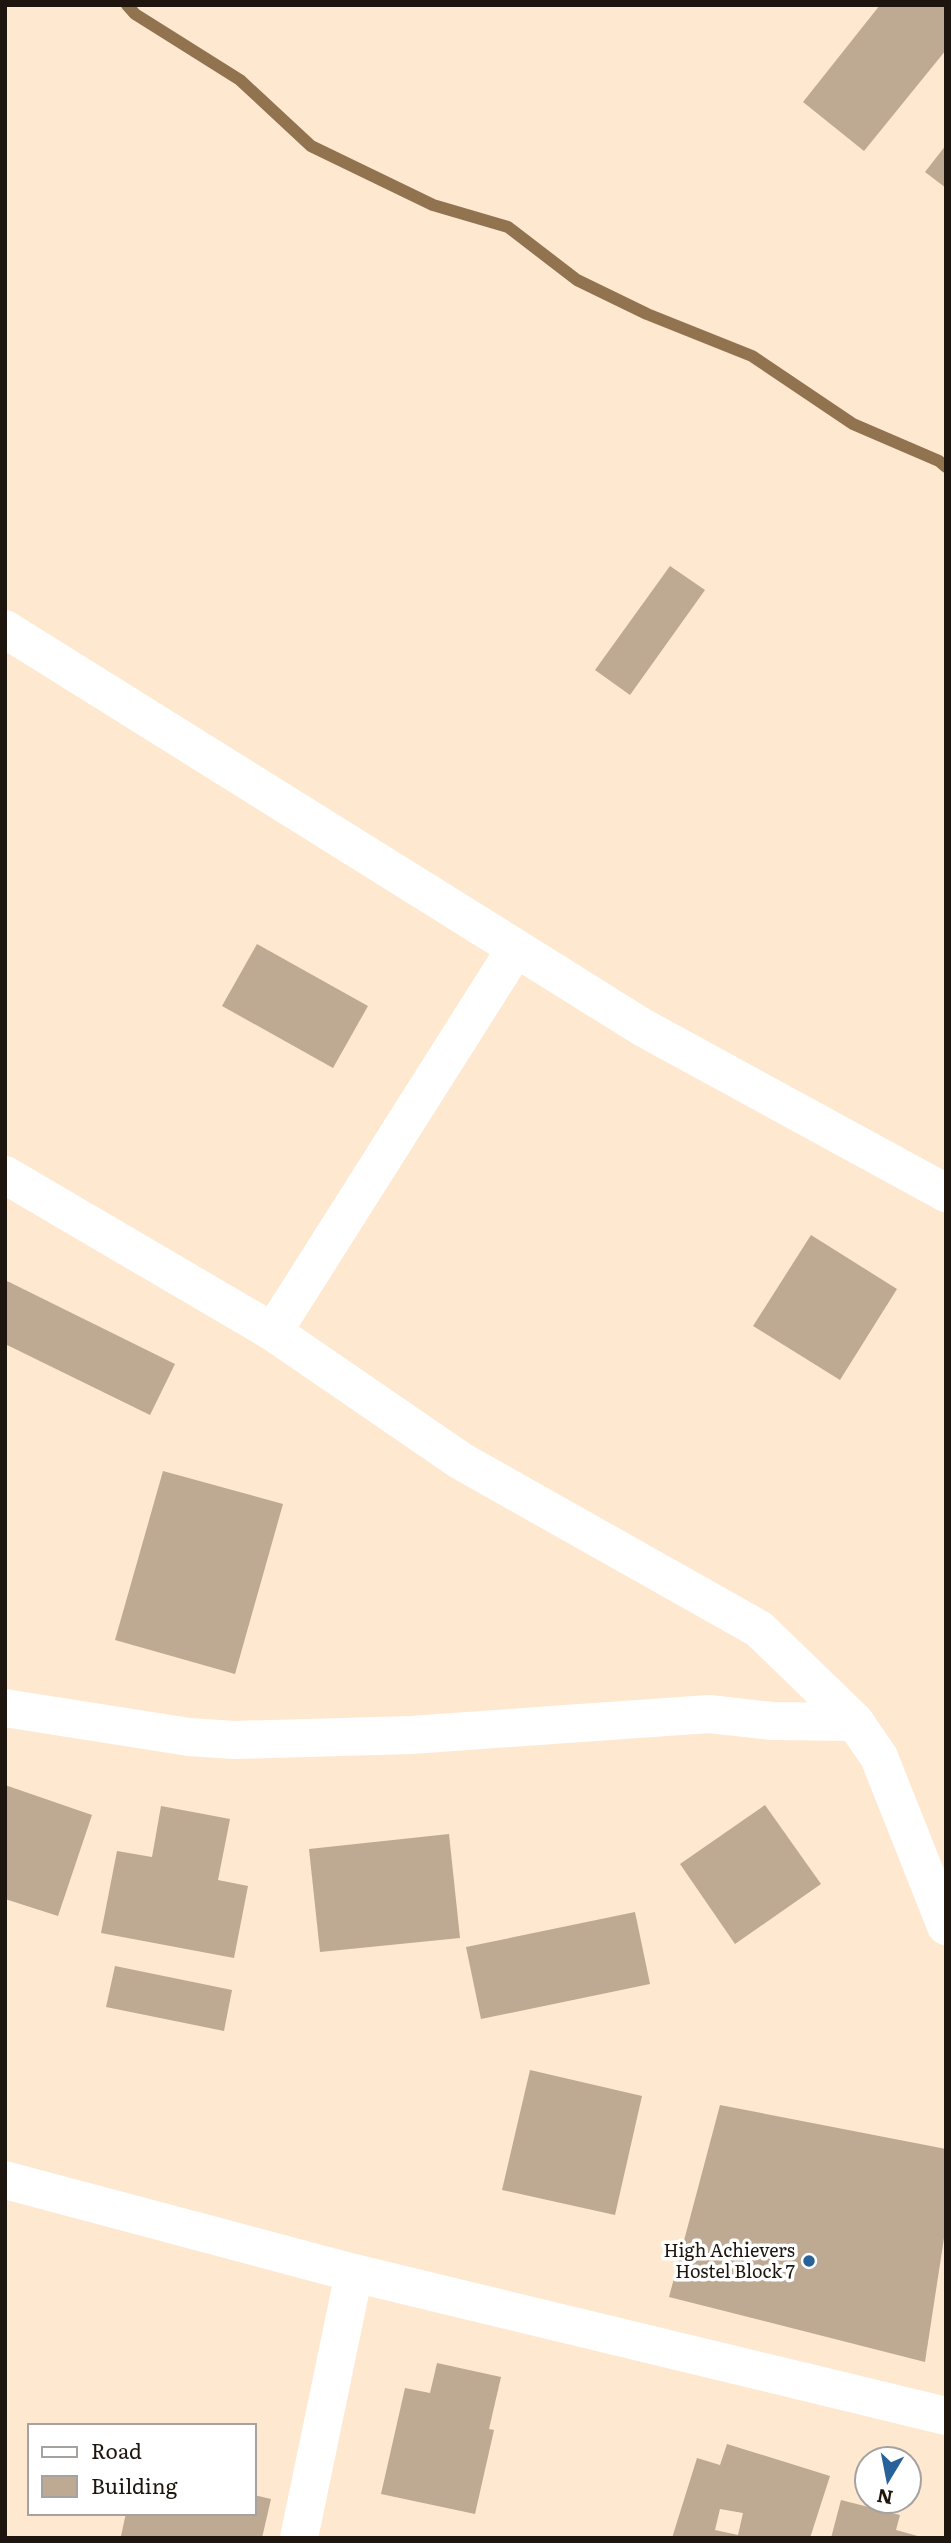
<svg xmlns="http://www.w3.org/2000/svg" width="951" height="2543" font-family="Literata,serif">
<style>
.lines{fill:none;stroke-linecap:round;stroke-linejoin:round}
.stream{stroke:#927350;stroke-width:12}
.building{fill:#bea992;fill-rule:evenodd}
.minor{stroke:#fff;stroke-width:38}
.poi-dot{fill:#28629a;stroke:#fff;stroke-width:2.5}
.labels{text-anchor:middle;stroke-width:7;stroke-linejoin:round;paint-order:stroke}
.poi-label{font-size:18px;fill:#1e160e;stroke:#fff;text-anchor:end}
</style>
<rect width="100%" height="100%" fill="#fee8d0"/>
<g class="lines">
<polyline class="stream" points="127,5 135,14 240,80 311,146 433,205 508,227 577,280 647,314 752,356 853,424 939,461 946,467"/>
</g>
<g class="building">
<polygon points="880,5 946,5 946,50 864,151 803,102"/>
<polygon points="946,145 946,188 925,172"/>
<polygon points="670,566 705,590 630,695 595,670"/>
<polygon points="257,944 368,1006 333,1068 222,1006"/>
<polygon points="811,1235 897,1289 840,1380 753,1326"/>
<polygon points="5,1280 175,1364 150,1415 5,1344"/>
<polygon points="163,1471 283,1504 235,1674 115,1640"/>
<polygon points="5,1785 92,1815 58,1916 5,1899"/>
<polygon points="765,1805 821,1884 735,1944 680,1864"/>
<polygon points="161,1806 230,1819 218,1880 248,1886 234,1958 101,1933 117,1851 152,1857"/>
<polygon points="449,1834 460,1938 320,1952 309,1849"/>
<polygon points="635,1912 650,1984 481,2019 466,1947"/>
<polygon points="115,1966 232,1990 224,2031 106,2007"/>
<polygon points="530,2070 642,2096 615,2215 502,2190"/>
<polygon points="720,2105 946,2149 946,2225 925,2362 669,2297"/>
<polygon points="437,2363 501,2377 489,2429 494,2430 475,2514 381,2494 405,2388 430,2393"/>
<path d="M 727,2444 L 830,2476 L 810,2538 L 672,2538 L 697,2458 L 720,2465 ZM 720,2509 L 743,2513 L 738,2535 L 715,2530 Z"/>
<polygon points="254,2495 271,2499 262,2538 129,2538 121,2536 126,2513 254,2513"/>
<polygon points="841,2500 900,2515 896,2530 925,2538 831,2538"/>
</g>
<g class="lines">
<g class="minor">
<polyline points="5,629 642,1027 946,1193"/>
<polyline points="5,1175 273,1332 461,1461 759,1629 855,1722 879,1757 946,1926"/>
<polyline points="273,1332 516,948"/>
<polyline points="5,1708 189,1737 234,1740 411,1735 709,1714 773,1721 855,1722"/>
<polyline points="5,2180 354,2273 946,2416"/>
<polyline points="299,2538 354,2273"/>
</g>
</g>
<circle class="poi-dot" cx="809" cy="2261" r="7"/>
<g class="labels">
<g class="poi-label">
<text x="795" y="2257">High Achievers<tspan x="795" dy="21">Hostel Block 7</tspan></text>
</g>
</g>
<rect width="951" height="2543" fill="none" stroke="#1e160e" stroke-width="14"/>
<rect x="28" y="2424" width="228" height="91" fill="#ffffff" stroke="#a5a29f" stroke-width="2"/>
<rect x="42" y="2447" width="35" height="10" fill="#ffffff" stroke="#a5a29f" stroke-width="2"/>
<text x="91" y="2459" font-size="21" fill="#1e160e">Road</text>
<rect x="42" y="2476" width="35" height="21" fill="#bea992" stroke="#a5a29f" stroke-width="2"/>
<text x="91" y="2494" font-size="21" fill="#1e160e">Building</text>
<g transform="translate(888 2480) rotate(190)"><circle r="33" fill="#ffffff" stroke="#a5a29f" stroke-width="2"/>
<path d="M0-5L12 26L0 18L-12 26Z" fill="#28629a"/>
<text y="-10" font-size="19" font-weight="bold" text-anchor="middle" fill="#1e160e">N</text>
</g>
</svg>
